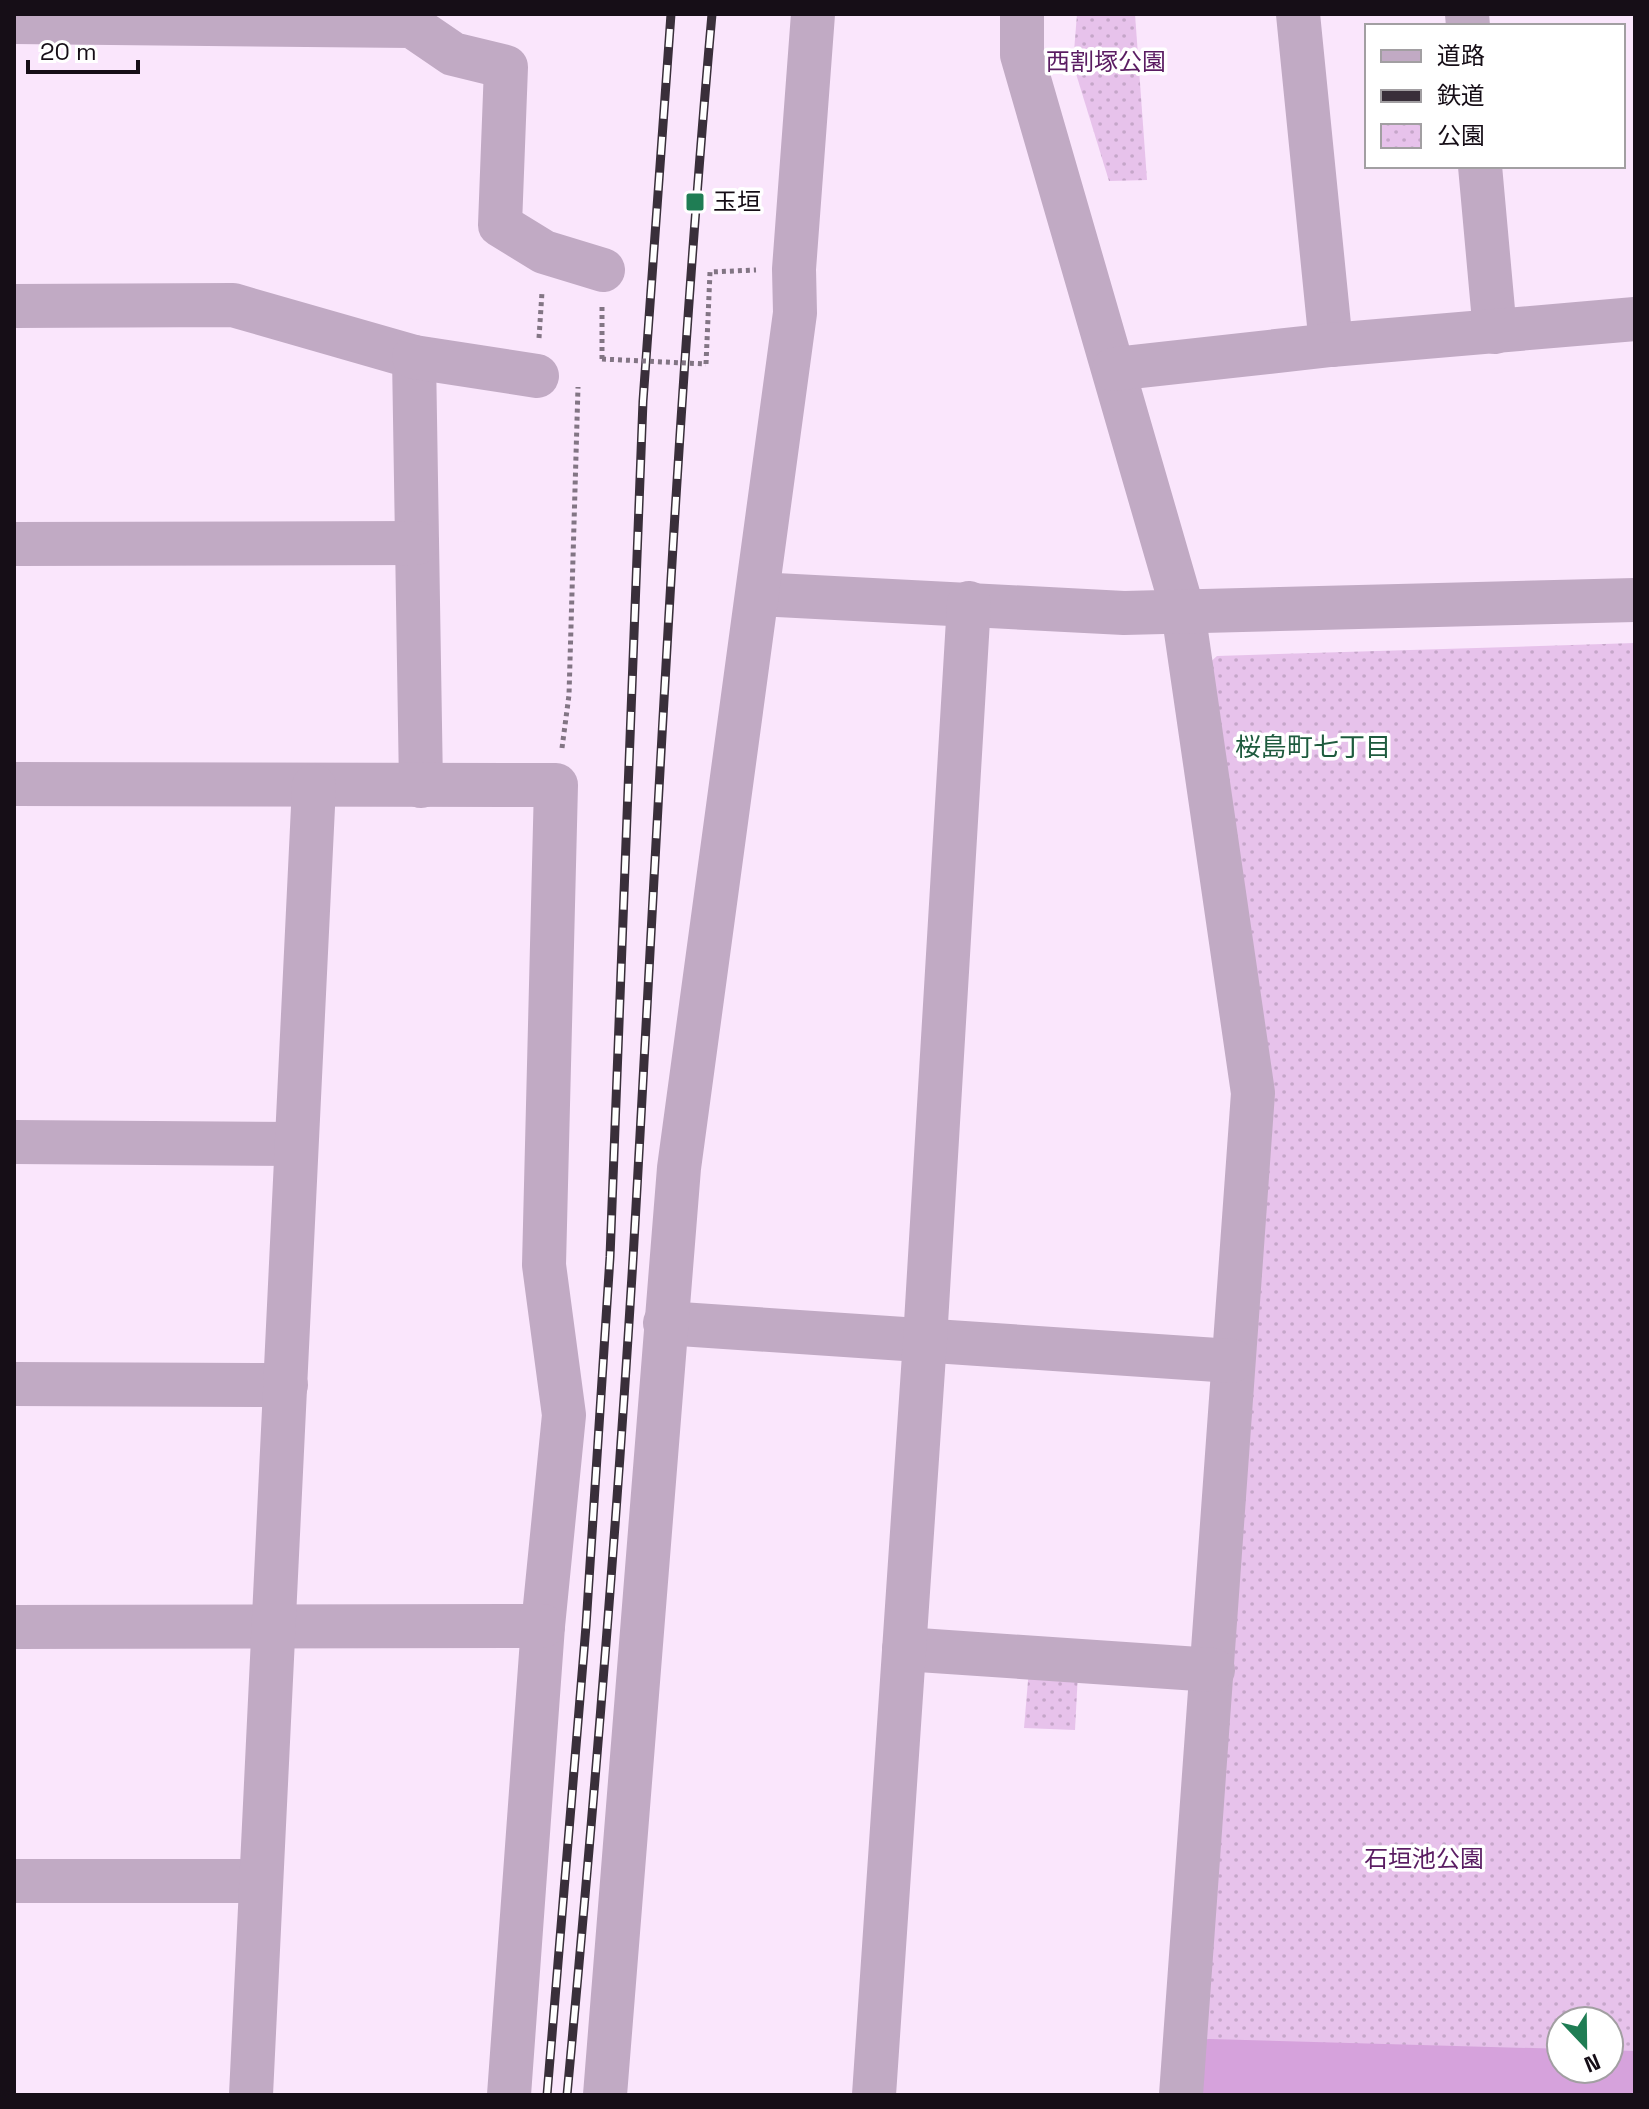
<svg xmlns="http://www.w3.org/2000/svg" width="1649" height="2109" font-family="'Space Grotesk','Noto Sans JP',sans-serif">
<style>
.park{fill:url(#park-dots);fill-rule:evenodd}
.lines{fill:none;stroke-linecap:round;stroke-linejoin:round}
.river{stroke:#d6a2dc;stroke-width:66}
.path{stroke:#827584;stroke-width:5;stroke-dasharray:4 4;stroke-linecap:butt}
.minor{stroke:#c1aac4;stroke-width:44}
.rail-casing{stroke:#392f3a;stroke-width:9}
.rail{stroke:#fff;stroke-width:6;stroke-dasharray:18;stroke-linecap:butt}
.path-bridge{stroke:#827584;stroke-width:5;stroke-dasharray:4 4;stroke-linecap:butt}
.poi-dot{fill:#1f7d54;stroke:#fff;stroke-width:3}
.labels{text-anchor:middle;stroke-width:7;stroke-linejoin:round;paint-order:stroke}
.park-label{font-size:24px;fill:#5a1c62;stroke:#fff}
.poi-label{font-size:24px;fill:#160e17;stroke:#fff;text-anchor:start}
.neighbourhood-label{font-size:26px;fill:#1e5b3e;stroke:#fff}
</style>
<defs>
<pattern id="park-dots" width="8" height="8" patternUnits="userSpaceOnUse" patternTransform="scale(2)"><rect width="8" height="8" fill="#e7c2eb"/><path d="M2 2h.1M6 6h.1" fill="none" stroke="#c5a6c9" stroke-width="1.8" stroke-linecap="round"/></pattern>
</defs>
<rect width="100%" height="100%" fill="#fae6fc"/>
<g class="park">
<polygon points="1077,14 1135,14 1147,180 1109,181 1073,64"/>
<path d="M 1635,643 L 1635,2087 L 1217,2083 L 1198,2068 L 1271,1091 L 1197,674 L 1217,656 ZM 1561,2021 L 1609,2021 L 1609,2069 L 1561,2069 Z"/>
<polygon points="1029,1669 1078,1673 1075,1730 1024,1728"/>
</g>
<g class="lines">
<polyline class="river" points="1209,2072 1635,2084"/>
<g class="path">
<polyline points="539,338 542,292"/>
<polyline points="602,359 602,307"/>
<polyline points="706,364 710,272 756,270"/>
<polyline points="562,748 569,695 578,387"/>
</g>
<g class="minor">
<polyline points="1022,14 1022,55 1183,611 1253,1093 1181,2095"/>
<polyline points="1298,14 1331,345"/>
<polyline points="1467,14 1468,26"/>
<polyline points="14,22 412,26 453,54 506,67 500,225 544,252 603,270"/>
<polyline points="1480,166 1495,332"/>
<polyline points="14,306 233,305 414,357 421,786"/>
<polyline points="414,357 537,376"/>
<polyline points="1114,369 1331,345 1635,319"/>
<polyline points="14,544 417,543"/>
<polyline points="758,594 1124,613 1635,600"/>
<polyline points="14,784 556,785 544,1265 564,1415 543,1626 509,2095"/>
<polyline points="14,1142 296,1144"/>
<polyline points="665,1323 1232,1361"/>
<polyline points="14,1384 286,1385"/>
<polyline points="14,1627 543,1626"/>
<polyline points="904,1649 1213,1670"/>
<polyline points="14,1881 261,1881"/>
<polyline points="251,2095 314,786"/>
<polyline points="605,2095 679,1168 795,313 794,269 813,14"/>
<polyline points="874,2095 925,1340 969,603"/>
</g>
<g class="rail-casing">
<g id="rail">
<polyline points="547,2095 586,1626 610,1257 643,401 671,14"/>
<path d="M 567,2095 C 593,1817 616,1538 633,1259 C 657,844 675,428 712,14"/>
</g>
</g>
<use href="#rail" class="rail"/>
<polyline class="path-bridge" points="602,359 706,364"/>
</g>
<rect class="poi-dot" x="685" y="192" width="20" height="20" rx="4"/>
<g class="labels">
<g class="park-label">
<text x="1106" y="70">西割塚公園</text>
<text x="1424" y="1867">石垣池公園</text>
</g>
<g class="poi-label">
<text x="713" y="210">玉垣</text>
</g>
<g class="neighbourhood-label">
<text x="1313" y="756">桜島町七丁目</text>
</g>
</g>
<rect width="1649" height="2109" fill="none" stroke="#160e17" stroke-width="32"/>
<rect x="1365" y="24" width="260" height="144" fill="#ffffff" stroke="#a29fa2" stroke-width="2"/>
<rect x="1381" y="50" width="40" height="12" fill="#c1aac4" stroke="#a29fa2" stroke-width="2"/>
<text x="1437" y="64" font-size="24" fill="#160e17">道路</text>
<rect x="1381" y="90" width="40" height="12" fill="#392f3a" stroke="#a29fa2" stroke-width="2"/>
<text x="1437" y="104" font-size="24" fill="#160e17">鉄道</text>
<rect x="1381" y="124" width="40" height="24" fill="url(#park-dots)" stroke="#a29fa2" stroke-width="2"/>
<text x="1437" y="144" font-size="24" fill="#160e17">公園</text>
<g transform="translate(1585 2045) rotate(158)"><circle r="38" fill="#ffffff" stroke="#a29fa2" stroke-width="2"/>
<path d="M0-6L14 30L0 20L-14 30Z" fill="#1f7d54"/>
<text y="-12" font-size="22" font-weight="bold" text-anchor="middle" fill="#160e17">N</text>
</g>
<path d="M28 60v12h110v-12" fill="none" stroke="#160e17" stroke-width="4"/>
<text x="40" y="60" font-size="24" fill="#160e17" stroke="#ffffff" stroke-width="6" paint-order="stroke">20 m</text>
</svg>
